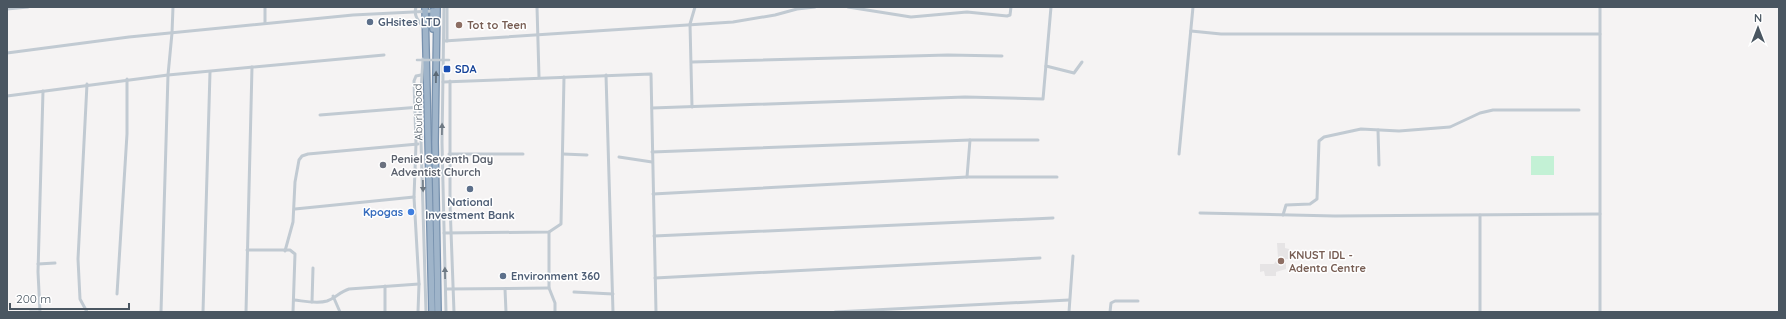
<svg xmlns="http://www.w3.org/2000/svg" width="1786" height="319" font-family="Quicksand,sans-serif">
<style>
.education{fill:#e6e4e5}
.green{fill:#c3f1d5}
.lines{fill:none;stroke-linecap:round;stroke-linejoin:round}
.trunk-casing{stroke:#7690ad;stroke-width:8}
.minor{stroke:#c1cad2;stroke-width:3}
.trunk{stroke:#9fb4c9;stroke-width:5.5}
.pedestrian-bridge{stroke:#c1cad2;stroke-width:2.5}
.oneway{fill:#5b6976}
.oneway2{fill:#6e7983}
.service-dot{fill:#5c6f8a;stroke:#fff;stroke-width:1.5}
.education-dot{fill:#8d6e63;stroke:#fff;stroke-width:1.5}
.transit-dot{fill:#1a4fb4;stroke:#fff;stroke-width:1.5}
.worship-dot{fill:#6b7280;stroke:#fff;stroke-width:1.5}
.shop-dot{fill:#3f7fe0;stroke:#fff;stroke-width:1.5}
.labels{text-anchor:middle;stroke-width:3;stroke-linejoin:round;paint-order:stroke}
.service-label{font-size:11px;font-weight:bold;fill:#4e5e75;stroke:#fff;text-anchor:start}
.education-label{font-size:11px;font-weight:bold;fill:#785e54;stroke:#fff;text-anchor:start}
.transit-label{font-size:11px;font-weight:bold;fill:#164399;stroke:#fff;text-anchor:start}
.street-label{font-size:11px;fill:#4a5661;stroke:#fff}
.worship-label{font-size:11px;font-weight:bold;fill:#5b616d;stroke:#fff;text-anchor:start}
.shop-label{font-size:11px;font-weight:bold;fill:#366cbe;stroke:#fff;text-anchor:end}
</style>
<rect width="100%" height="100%" fill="#f5f3f3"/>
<polygon class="education" points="1277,243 1285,243 1285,248 1289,249 1290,259 1286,259 1286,269 1276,272 1276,276 1265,276 1264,271 1260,272 1260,264 1274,264 1278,258"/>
<g class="green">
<rect x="1531" y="156" width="12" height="19"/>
<rect x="1543" y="156" width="11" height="19"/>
</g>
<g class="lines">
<g class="trunk-casing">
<g id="trunk">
<polyline points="425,7 432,312"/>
<polyline points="437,7 435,142 438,312"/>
<polyline points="433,11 433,29"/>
</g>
</g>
<g class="minor">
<path d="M 416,7 C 413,16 419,21 424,28"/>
<polyline points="444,7 442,142 446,312"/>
<polyline points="447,7 447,41"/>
<polyline points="537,7 539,77"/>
<polyline points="848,7 911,17 967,12 1007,16 1010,15 1011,7"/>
<polyline points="7,9 28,7"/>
<polyline points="265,23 265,7"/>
<polyline points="1191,31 1221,34 1600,34"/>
<polyline points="444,41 733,22 775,15 797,9 815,7"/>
<polyline points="7,53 129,37 353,15 433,11"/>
<polyline points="423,59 420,107 426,312"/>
<polyline points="692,62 948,55 1002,56"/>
<polyline points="1046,66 1074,73 1082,62"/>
<polyline points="606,75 613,312"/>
<polyline points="450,81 450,204 454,312"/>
<polyline points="443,82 651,74 656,312"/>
<polyline points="87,84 78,259 80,299 87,312"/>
<polyline points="7,96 168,75 384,55"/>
<polyline points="692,107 690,24 695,7"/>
<polyline points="652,108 965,97 1043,99 1051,7"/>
<polyline points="320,115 420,107"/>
<polyline points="1378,130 1379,165"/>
<polyline points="652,152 970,140 1038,140"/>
<polyline points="449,154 523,154"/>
<polyline points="563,154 587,155"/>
<polyline points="1179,154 1193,7"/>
<polyline points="619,157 652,162"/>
<polyline points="967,177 970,140"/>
<polyline points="653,194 967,177 1057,177"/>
<polyline points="295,209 414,197"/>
<polyline points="1200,213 1335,216 1600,214"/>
<polyline points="1283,215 1286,205 1310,204 1317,199 1319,141 1324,137 1361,129 1399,131 1450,127 1480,113 1493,110 1579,110"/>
<polyline points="549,232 549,288 555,303 555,312"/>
<polyline points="444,233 549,232 561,224 564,77"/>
<polyline points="654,236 1053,218"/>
<polyline points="247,250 290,250 295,254 293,312"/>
<polyline points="285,251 293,222 295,182 299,160 302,156 308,154 418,144"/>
<polyline points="38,264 55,263"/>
<polyline points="655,278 1040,258"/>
<polyline points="446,289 549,288"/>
<polyline points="505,289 506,312"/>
<polyline points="574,292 613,294"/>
<polyline points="117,294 127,134 127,79"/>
<polyline points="333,296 340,312"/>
<path d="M 294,300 C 304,301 317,304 327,301 C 335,298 340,292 349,289 L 419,284"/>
<polyline points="312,302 313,268"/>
<polyline points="30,312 40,312"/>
<polyline points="40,312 38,272 43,91"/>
<polyline points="161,312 168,75 172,33 173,7"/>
<polyline points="203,312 210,72"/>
<polyline points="246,312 252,67"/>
<polyline points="385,312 385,286"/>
<polyline points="418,312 419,284 414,197 416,144 414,81 416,76 421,75"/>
<polyline points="835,312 1069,300"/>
<polyline points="1069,312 1073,256"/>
<polyline points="1110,312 1111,303 1115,301 1138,301"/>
<polyline points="1480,312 1480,215"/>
<polyline points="1600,312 1600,7"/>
</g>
<use href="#trunk" class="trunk"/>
<polyline class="pedestrian-bridge" points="417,60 449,60"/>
</g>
<defs><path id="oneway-solid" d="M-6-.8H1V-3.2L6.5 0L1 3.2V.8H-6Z"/></defs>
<use class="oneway" href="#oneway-solid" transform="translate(436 77) rotate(-89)"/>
<g class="oneway2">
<use href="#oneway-solid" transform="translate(442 129) rotate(-89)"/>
<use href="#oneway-solid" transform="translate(423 186) rotate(89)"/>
<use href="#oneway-solid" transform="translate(445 273) rotate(-91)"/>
</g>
<g class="service-dot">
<circle cx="370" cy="22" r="4"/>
<circle cx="470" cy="189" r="4"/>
<circle cx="503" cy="276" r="4"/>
</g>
<g class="education-dot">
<circle cx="459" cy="25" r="4"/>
<circle cx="1281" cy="261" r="4"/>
</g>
<rect class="transit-dot" x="443" y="65" width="8" height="8" rx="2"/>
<circle class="worship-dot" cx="383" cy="165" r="4"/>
<circle class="shop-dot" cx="411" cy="212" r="4"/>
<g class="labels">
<g class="service-label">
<text x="378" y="26">GHsites LTD</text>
<text x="470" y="206" text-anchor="middle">National<tspan x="470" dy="13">Investment Bank</tspan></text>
<text x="511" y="280">Environment 360</text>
</g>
<g class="education-label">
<text x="467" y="29">Tot to Teen</text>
<text x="1289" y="259">KNUST IDL -<tspan x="1289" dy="13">Adenta Centre</tspan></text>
</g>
<g class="transit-label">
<text x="455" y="73">SDA</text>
</g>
<g class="street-label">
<text transform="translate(418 112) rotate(-91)" y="4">Aburi Road</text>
</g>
<g class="worship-label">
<text x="391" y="163">Peniel Seventh Day<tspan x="391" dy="13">Adventist Church</tspan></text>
</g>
<g class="shop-label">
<text x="403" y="216">Kpogas</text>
</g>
</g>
<rect width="1786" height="319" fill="none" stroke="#4a5661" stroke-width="16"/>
<g transform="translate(1758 28)" stroke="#ffffff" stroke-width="3" paint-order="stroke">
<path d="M0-3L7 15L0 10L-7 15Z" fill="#4a5661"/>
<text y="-6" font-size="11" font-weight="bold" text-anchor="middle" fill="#4a5661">N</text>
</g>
<path d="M10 303v6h119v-6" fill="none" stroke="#4a5661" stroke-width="2"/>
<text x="16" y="303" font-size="12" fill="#4a5661" stroke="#ffffff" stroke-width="3" paint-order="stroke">200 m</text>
</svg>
